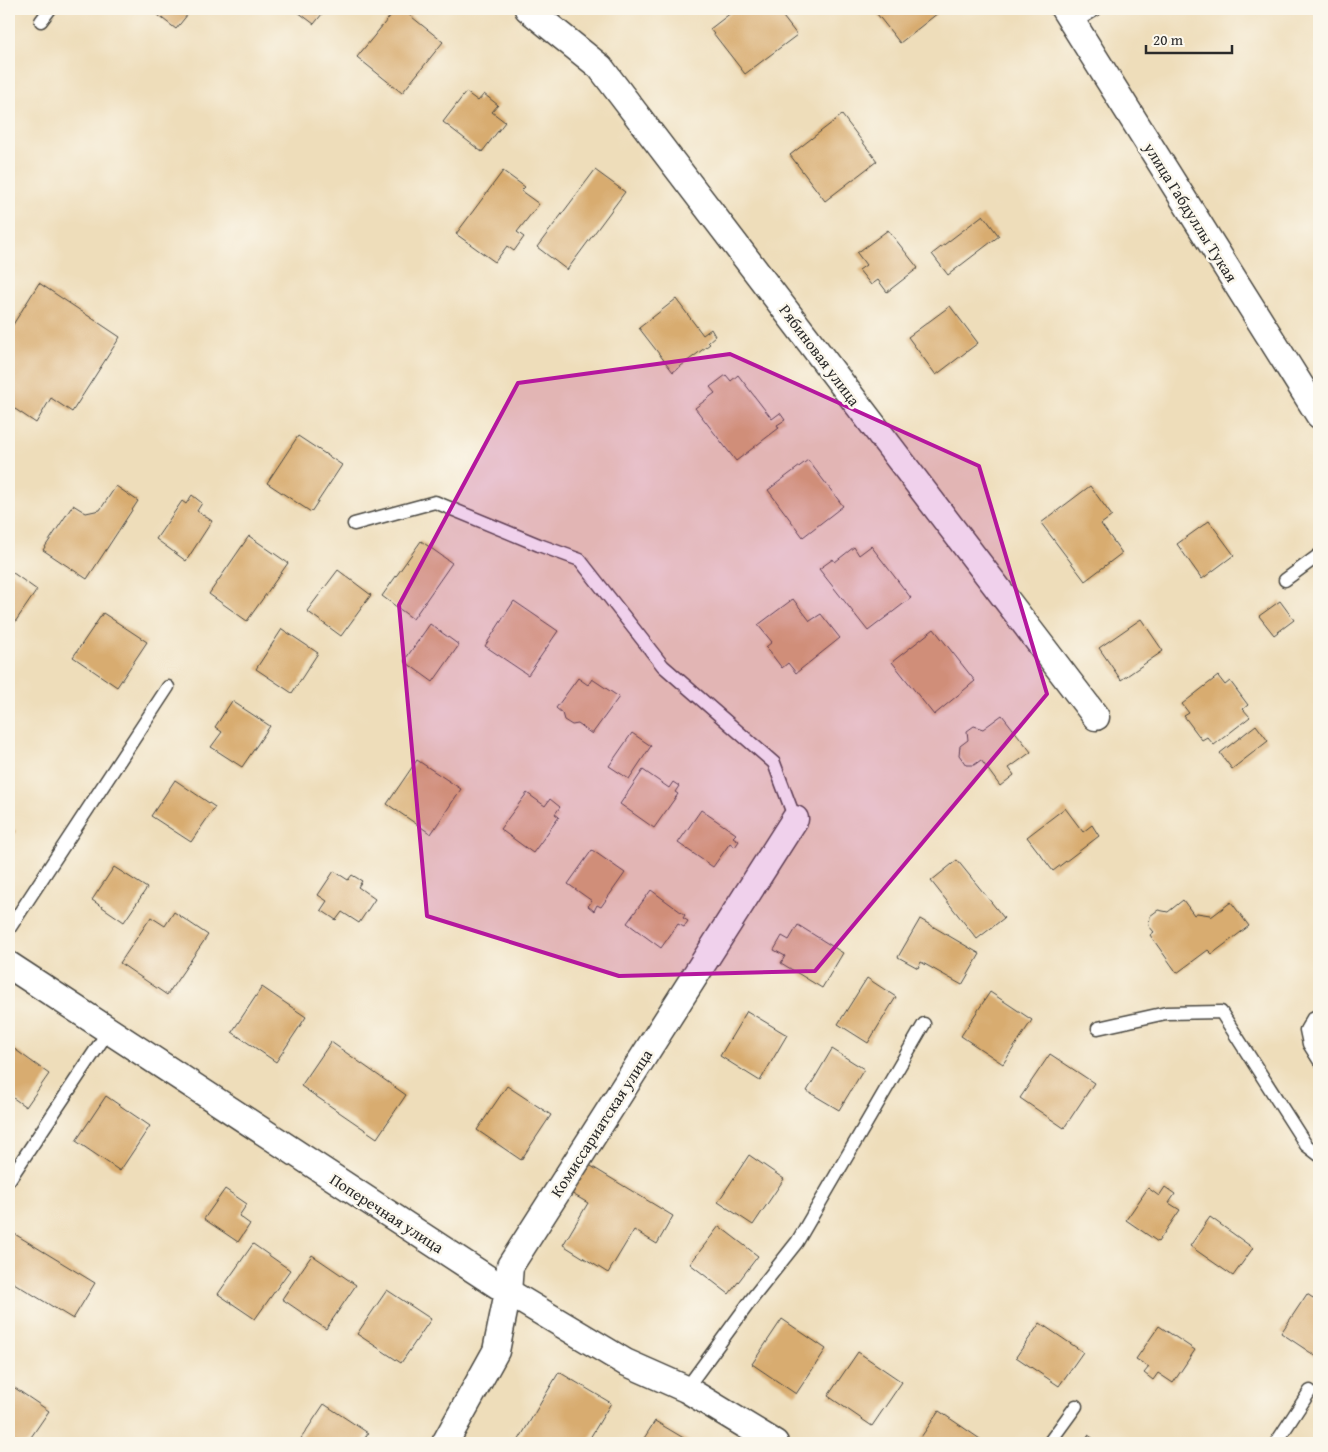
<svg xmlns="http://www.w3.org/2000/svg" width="1328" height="1452" font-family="'Gentium Book Plus',serif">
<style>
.building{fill:#d8ac6f}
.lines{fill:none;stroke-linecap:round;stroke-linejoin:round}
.lane-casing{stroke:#484640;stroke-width:15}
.street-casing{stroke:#484640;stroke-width:29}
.lane{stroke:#fff;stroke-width:12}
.street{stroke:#fff;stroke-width:26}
.marked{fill:#b5179e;fill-opacity:0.2;stroke:#b5179e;stroke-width:4;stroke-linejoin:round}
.labels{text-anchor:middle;stroke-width:5;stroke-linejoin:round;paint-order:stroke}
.street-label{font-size:16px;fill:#2b2b2b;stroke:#fbf7ec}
</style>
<rect width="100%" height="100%" fill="#fbf7ec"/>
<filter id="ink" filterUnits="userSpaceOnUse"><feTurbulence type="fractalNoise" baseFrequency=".02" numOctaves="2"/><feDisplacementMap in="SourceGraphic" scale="10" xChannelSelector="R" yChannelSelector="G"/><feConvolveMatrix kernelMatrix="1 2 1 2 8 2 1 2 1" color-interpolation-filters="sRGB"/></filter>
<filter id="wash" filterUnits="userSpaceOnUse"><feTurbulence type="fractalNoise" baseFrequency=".0096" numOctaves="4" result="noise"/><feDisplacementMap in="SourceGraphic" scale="20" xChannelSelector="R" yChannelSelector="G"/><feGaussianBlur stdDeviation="1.12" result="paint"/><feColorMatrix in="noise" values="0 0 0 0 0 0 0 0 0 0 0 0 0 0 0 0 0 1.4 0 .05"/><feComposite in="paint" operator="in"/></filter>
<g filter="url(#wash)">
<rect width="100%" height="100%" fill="#eeddba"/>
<g id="blocks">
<g class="building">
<polygon points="150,9 192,9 176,29"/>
<polygon points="294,9 326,9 314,24"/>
<polygon points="396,9 402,9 443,42 402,93 357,57"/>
<polygon points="736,9 777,9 797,35 745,74 710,29"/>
<polygon points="873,9 943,9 900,43"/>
<polygon points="466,92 478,101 484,94 498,105 492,112 505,122 482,152 443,122"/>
<polygon points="842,115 877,161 825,201 790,155"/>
<polygon points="595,170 625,192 567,270 537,247"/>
<polygon points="503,171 525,187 521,191 539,204 517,232 524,237 514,251 507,246 495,262 456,234"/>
<polygon points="983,215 999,236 948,275 932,254"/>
<polygon points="888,230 918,268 887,292 878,280 871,285 859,270 866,265 857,253"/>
<polygon points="39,283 120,337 72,412 51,398 36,423 9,405 9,331"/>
<polygon points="676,299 703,335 711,329 715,336 708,342 710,344 673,372 639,328"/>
<polygon points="950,306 978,343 936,375 908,337"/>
<polygon points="726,375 731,381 738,375 772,419 780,413 785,420 777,425 779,428 736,461 695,408 715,393 710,387"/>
<polygon points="298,436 342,465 311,512 267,483"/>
<polygon points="808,460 843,506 803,537 768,490"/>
<polygon points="116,486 138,501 87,579 43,550 73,505 86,513 100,510"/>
<polygon points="1090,486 1112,516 1101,524 1122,553 1085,581 1041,523"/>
<polygon points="192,495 202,503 197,511 212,521 186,561 156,539 182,501 186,504"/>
<polygon points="1209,521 1234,555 1202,579 1177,544"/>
<polygon points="249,536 288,563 247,621 209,594"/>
<polygon points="421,541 452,563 413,619 382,596"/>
<polygon points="871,546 911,598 868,631 819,569 833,559 835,562 854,547 859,555"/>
<polygon points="9,570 37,590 13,625 9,622"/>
<polygon points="338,570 371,595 341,636 307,611"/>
<polygon points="793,599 810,621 821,614 840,638 796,673 788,663 782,668 766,647 772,642 758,625"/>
<polygon points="514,601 558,631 528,675 485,646"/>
<polygon points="1280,601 1294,620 1274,635 1259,616"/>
<polygon points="103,613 147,642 117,687 73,657"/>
<polygon points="1141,619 1163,651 1121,680 1099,648"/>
<polygon points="430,624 459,645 433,682 404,661"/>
<polygon points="282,629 318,653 292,693 256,669"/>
<polygon points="934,629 975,681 934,715 892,662"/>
<polygon points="1218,676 1225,685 1230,681 1248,705 1243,709 1250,717 1214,745 1207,737 1202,740 1184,716 1189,713 1182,704"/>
<polygon points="578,678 588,685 592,679 619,697 592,734 578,724 572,725 564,720 562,713 556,708"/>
<polygon points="232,701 270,726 242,767 211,747 222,732 215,727"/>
<polygon points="1002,715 1031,752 1009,768 1014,775 1000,786 981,760 974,765 966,765 959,755 960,746 968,740 967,731 974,726 983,729"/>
<polygon points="1256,725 1268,741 1232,769 1220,753"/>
<polygon points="632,733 651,746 629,779 609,766"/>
<polygon points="417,760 461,789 431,834 387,804"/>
<polygon points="643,770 669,788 673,782 679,786 675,792 678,794 654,828 620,804"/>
<polygon points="175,780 215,807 191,842 151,816"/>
<polygon points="527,793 545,806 550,799 560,807 555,814 559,817 533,853 500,829"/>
<polygon points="1065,808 1083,832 1092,825 1099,836 1053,871 1027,837"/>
<polygon points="701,810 736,834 733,837 739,841 735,847 730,843 713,867 678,843"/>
<polygon points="9,826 16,831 9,842"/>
<polygon points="592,850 625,873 601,907 597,905 594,911 588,906 592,901 568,884"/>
<polygon points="957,860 1004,918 977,939 931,881"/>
<polygon points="114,867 147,888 124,922 92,900"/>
<polygon points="334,871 348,880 352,875 362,881 358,887 375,899 359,923 342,912 336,920 321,910 327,901 318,895"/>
<polygon points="651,890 685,915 683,918 688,921 684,927 678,924 661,948 627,923"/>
<polygon points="1183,900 1194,915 1197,913 1210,915 1211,917 1231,902 1249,926 1212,954 1208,950 1177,973 1150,935 1154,932 1149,926 1150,916 1158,910 1168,912"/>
<polygon points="174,912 208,935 167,995 120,963 151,917 165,926"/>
<polygon points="920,919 980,954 962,985 921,962 918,968 898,957"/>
<polygon points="798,925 843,953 822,988 781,963 785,956 774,950 782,936 789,940"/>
<polygon points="867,978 896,997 868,1043 838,1024"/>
<polygon points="262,987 306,1017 276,1062 232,1032"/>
<polygon points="990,992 1032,1020 1003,1064 961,1036"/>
<polygon points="747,1011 787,1035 760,1081 720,1056"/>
<polygon points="331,1042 406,1095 377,1138 301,1086"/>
<polygon points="9,1045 49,1074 26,1107 9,1095"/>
<polygon points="832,1049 864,1069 839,1110 807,1091"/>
<polygon points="1050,1054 1094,1083 1064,1128 1020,1098"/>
<polygon points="507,1086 551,1115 521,1160 477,1130"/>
<polygon points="106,1096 150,1126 120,1171 76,1141"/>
<polygon points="749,1155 784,1179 753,1225 718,1202"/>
<polygon points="586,1163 673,1216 657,1244 634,1230 608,1273 563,1245 588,1203 569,1192"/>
<polygon points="1165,1187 1175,1194 1169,1203 1180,1210 1158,1242 1126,1220 1148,1188 1159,1196"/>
<polygon points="225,1189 247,1204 239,1216 250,1224 238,1242 204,1219"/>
<polygon points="1210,1217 1253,1248 1233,1276 1190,1246"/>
<polygon points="719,1226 758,1256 729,1294 690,1264"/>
<polygon points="13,1233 95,1283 73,1319 9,1280 9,1240"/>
<polygon points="253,1244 290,1270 255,1319 218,1294"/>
<polygon points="312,1255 356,1285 326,1329 282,1299"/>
<polygon points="387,1290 431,1319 401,1363 357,1334"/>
<polygon points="1307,1294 1319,1302 1319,1354 1317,1357 1281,1333"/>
<polygon points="782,1319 826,1349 796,1394 752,1364"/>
<polygon points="1040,1323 1083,1352 1059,1386 1016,1357"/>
<polygon points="1159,1326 1195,1350 1173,1383 1158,1373 1153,1380 1144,1373 1149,1367 1136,1359"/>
<polygon points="858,1352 902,1382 872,1426 828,1396"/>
<polygon points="559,1372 611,1403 587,1443 517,1443"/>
<polygon points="9,1384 49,1411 27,1443 9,1443"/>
<polygon points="324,1404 368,1433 362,1443 298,1443"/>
<polygon points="939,1411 983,1441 981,1443 917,1443"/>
<polygon points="655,1421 692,1443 641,1443"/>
<polygon points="1088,1435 1100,1443 1083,1443"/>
</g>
</g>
</g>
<g filter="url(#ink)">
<use href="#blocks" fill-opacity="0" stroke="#484640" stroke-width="1"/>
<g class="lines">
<g class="lane-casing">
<g id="lane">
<polyline points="41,21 50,9"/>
<polyline points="1073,23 1096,9"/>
<polyline points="354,524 435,502 539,545 580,560 663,666 774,763 795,819"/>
<polyline points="1285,580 1319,555"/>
<polyline points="9,929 168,687"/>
<polyline points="1319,1015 1313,1018 1306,1030 1309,1044 1319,1060"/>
<polyline points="1098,1028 1166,1013 1221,1012 1306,1145 1319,1155"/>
<polyline points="9,1180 109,1030"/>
<polyline points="686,1389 751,1300 797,1242 924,1024"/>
<polyline points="1049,1443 1076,1406"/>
<polyline points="1276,1443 1310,1391"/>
</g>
</g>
<g class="street-casing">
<g id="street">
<polyline points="528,9 600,67 1096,717"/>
<polyline points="1064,9 1319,415"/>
<polyline points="9,965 508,1292 625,1362 686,1389 775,1443"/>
<polyline points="445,1443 496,1351 508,1292 510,1266 795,819"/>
</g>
</g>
<use href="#lane" class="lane"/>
<use href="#street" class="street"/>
</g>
</g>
<path class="marked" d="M 730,354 L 979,466 L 1047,694 L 815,971 L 619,976 L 427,916 L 399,605 L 518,383 Z"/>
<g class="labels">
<g class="street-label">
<text transform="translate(1191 212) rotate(58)" y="6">улица Габдуллы Тукая</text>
<text transform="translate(820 355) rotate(53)" y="6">Рябиновая улица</text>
<text transform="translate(601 1123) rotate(-57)" y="6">Комиссариатская улица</text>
<text transform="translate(387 1213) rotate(33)" y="6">Поперечная улица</text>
</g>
</g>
<rect width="1328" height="1452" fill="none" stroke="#fbf7ec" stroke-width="30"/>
<path d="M1146 45v8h86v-8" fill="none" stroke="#2b2b2b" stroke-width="2.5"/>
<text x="1153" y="45" font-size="15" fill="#2b2b2b" stroke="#fbf7ec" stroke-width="4" paint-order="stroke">20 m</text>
</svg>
